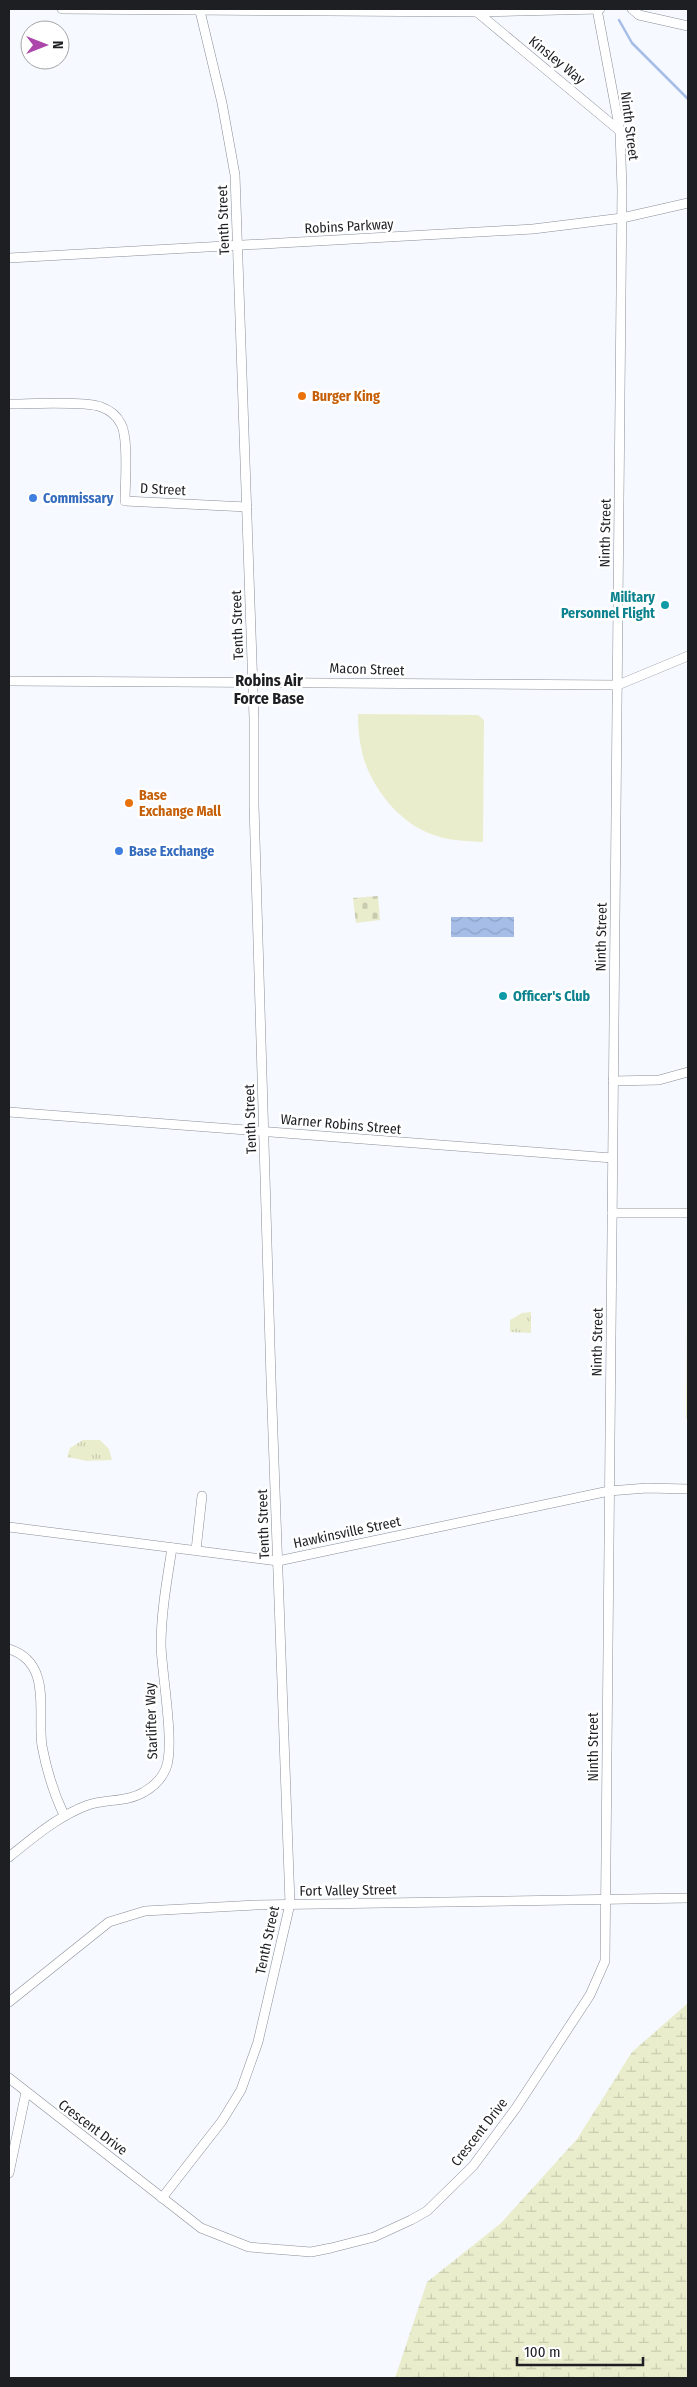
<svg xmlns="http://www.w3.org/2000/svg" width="697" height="2387" font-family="'Fira Sans Condensed',sans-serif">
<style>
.grass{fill:#eaedcc}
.wetland{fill:url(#wetland-marsh)}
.cemetery{fill:url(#cemetery-stones)}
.park{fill:url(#park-tufts)}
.water{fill:url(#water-waves)}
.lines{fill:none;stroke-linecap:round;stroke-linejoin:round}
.stream{stroke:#a5bde7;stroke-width:2.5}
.minor-casing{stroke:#8a8e97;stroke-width:10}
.minor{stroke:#fff;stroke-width:9}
.food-dot{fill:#e8710a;stroke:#fff;stroke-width:2}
.shop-dot{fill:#3f7fe0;stroke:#fff;stroke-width:2}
.culture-dot{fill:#0f9aa8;stroke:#fff;stroke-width:2}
.labels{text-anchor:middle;stroke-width:5;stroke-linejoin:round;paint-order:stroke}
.street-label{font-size:14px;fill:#1e1f23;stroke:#fff}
.food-label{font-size:14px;font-weight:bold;fill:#c56008;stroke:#fff;text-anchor:start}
.shop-label{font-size:14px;font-weight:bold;fill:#366cbe;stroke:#fff;text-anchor:start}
.culture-label{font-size:14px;font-weight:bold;fill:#0d838f;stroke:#fff;text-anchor:end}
.quarter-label{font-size:16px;font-weight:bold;fill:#1e1f23;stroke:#fff}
</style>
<defs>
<pattern id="wetland-marsh" width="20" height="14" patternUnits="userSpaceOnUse" patternTransform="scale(1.25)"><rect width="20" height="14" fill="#eaedcc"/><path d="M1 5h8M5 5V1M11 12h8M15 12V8" fill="none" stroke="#c8cbaf"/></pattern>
<pattern id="cemetery-stones" width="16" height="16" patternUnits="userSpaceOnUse" patternTransform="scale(1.25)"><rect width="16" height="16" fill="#eaedcc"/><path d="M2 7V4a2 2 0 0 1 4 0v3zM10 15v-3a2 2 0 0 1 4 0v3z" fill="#c8cbaf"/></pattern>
<pattern id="park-tufts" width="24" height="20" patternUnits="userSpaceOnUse" patternTransform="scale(1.25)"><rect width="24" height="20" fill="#eaedcc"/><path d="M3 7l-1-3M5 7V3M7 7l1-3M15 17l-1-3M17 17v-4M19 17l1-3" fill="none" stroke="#c8cbaf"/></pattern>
<pattern id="water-waves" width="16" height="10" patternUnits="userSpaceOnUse" patternTransform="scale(1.25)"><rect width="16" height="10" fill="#a5bde7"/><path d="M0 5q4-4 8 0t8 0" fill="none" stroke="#8ea2c6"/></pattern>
</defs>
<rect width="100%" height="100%" fill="#f6f9ff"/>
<g class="grass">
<path d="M 358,714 L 478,715 L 484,720 L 483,842 C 467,841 452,841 437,836 C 401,826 370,787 362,752 C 359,740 358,727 358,714 Z"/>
<polygon points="688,1294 688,1419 686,1419 687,1295"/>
</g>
<polygon class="wetland" points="688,2003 688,2378 395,2378 427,2282 501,2223 577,2139 632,2052"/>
<polygon class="cemetery" points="378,896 380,920 356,923 353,898"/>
<g class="park">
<polygon points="531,1312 531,1333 510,1332 510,1320 522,1313"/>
<polygon points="83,1440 100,1440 109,1449 112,1460 87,1461 67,1457 70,1448"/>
</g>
<rect class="water" x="451" y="917" width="63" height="20"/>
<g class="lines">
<polyline class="stream" points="619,20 632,43 688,99"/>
<g class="minor-casing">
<g id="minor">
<polyline points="62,9 477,12 600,9"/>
<polyline points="632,9 639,15 688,26"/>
<polyline points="477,12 620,131"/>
<polyline points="9,258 533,229 622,218 688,203"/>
<path d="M 9,404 C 29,404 85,401 101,407 C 110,410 117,416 121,424 C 129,438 125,484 125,501 L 247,507"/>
<polyline points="9,681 618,685 688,656"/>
<polyline points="613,1081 659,1080 688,1072"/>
<polyline points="9,1112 612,1158"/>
<polyline points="612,1213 688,1213"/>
<polyline points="9,1527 278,1561 609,1491 647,1488 688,1489"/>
<polyline points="196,1550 202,1496"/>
<path d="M 9,1649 C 53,1663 37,1713 42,1746 C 47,1772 53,1792 64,1815"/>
<path d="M 9,1857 C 34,1837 58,1816 88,1805 C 106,1799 128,1802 144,1792 C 153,1787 162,1778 166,1768 C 175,1746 162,1674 161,1646 C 161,1613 167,1580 172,1548"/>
<polyline points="9,2002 109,1922 145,1911 256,1905 688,1898"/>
<polyline points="9,2078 201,2228 249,2247 311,2252 331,2248 374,2237 411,2220 427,2211 473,2166 516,2108 590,1995 605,1961 622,189 620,131 597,9"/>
<polyline points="9,2173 26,2092"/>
<polyline points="162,2198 222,2121 241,2090 258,2042 290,1904 271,1379 254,805 254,718 235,175 222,103 200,11"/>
</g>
</g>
<use href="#minor" class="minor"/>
</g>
<g class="food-dot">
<circle cx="302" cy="396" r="5"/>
<circle cx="129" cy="803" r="5"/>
</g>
<g class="shop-dot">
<circle cx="33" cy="498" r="5"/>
<circle cx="119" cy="851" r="5"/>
</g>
<g class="culture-dot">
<circle cx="665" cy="605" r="5"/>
<circle cx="503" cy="996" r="5"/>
</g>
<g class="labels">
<g class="street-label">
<text transform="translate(557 60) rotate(39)" y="5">Kinsley Way</text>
<text transform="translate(630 126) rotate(83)" y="5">Ninth Street</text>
<text transform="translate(223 220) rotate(-92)" y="5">Tenth Street</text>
<text transform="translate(349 226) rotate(-3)" y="5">Robins Parkway</text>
<text transform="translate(163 489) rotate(3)" y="5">D Street</text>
<text transform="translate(605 533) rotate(-89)" y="5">Ninth Street</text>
<text transform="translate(237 625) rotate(-92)" y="5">Tenth Street</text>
<text transform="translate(367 669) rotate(2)" y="5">Macon Street</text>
<text transform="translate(601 937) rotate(-89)" y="5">Ninth Street</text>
<text transform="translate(250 1119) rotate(-92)" y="5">Tenth Street</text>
<text transform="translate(341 1124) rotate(5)" y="5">Warner Robins Street</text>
<text transform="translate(597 1342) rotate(-89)" y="5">Ninth Street</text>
<text transform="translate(263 1524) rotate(-92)" y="5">Tenth Street</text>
<text transform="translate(347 1532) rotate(-12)" y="5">Hawkinsville Street</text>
<text transform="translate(151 1721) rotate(-92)" y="5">Starlifter Way</text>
<text transform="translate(593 1747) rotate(-90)" y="5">Ninth Street</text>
<text transform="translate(348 1890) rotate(-1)" y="5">Fort Valley Street</text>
<text transform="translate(267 1940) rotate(-78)" y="5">Tenth Street</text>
<text transform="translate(93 2127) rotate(37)" y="5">Crescent Drive</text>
<text transform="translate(479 2132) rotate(-52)" y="5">Crescent Drive</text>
</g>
<g class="food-label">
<text x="312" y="401">Burger King</text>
<text x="139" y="800">Base<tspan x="139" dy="16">Exchange Mall</tspan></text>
</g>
<g class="shop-label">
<text x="43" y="503">Commissary</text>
<text x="129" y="856">Base Exchange</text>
</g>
<g class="culture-label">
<text x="655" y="602">Military<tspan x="655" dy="16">Personnel Flight</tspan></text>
<text x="513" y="1001" text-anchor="start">Officer's Club</text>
</g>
<g class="quarter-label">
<text x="269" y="686">Robins Air<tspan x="269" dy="18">Force Base</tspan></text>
</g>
</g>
<rect width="697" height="2387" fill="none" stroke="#1e1f23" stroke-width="20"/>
<g transform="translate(45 45) rotate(90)"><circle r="24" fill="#ffffff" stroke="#a5a5a7"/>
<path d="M0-4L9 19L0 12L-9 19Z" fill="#ac46ab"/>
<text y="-8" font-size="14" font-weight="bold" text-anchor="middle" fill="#1e1f23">N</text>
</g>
<path d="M517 2357v8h126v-8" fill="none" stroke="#1e1f23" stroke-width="2.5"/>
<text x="524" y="2357" font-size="15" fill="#1e1f23" stroke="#ffffff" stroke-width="4" paint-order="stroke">100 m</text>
</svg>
